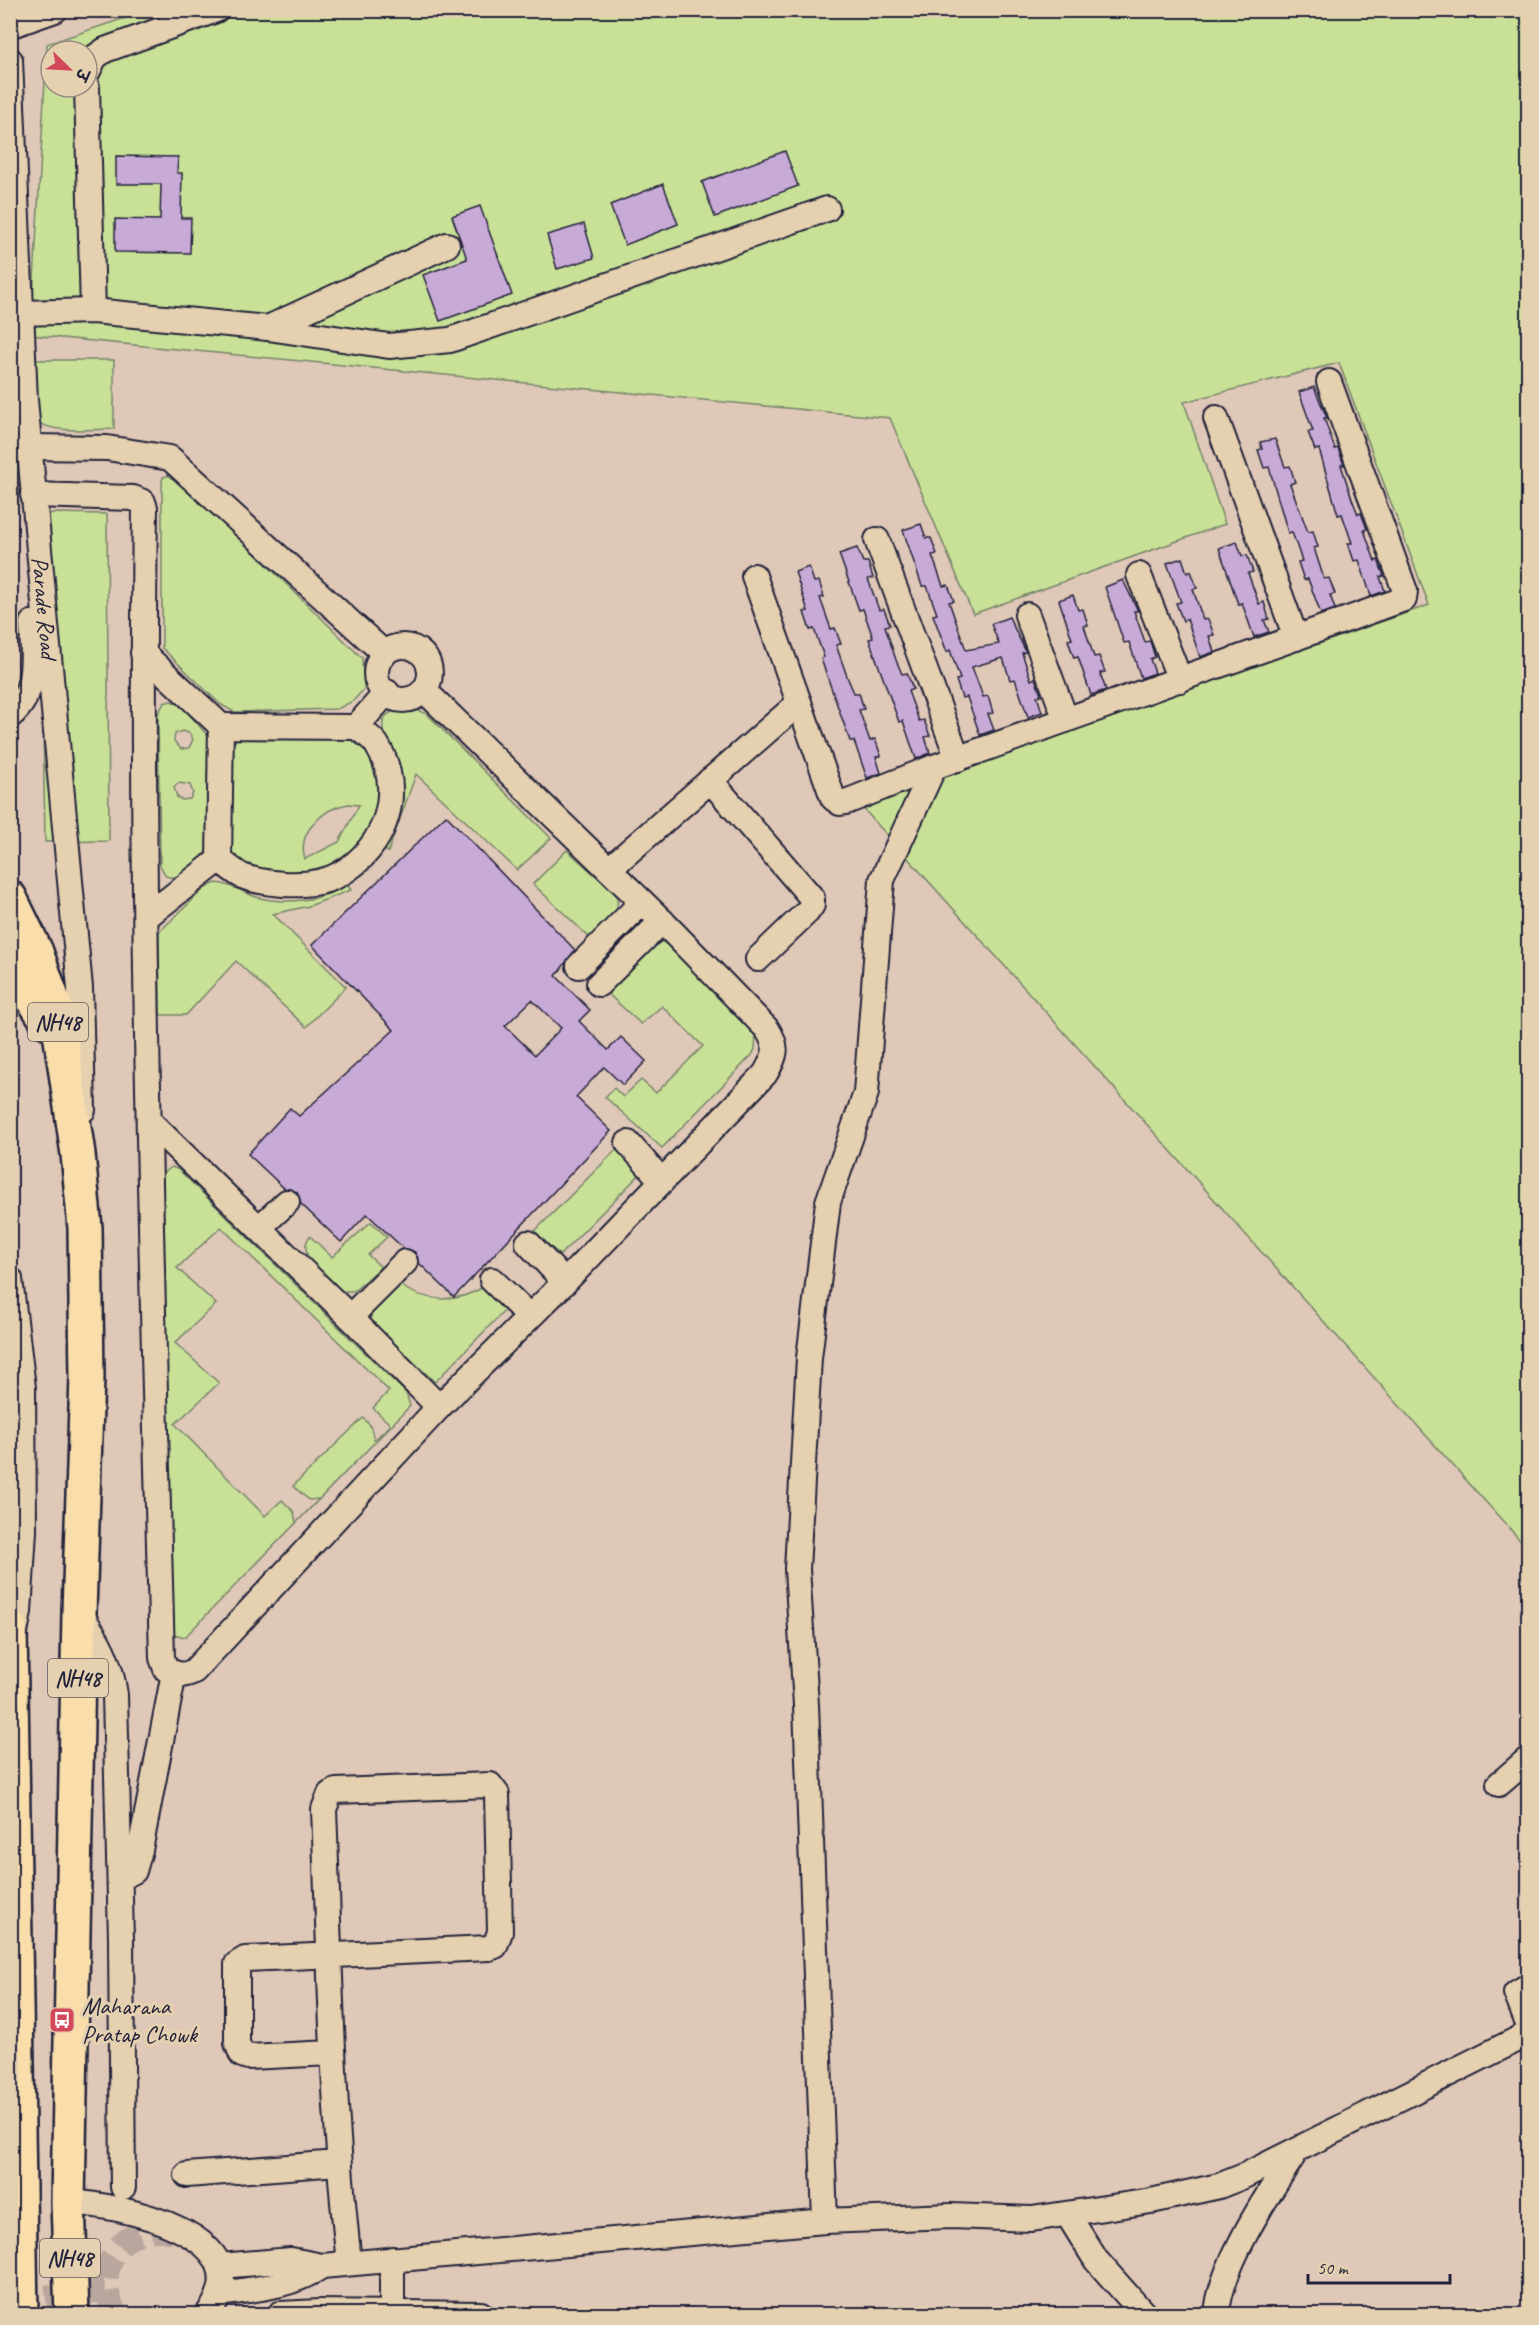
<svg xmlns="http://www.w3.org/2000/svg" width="1539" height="2325" font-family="Caveat,'Playpen Sans Deva',sans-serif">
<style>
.green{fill:#c9e197;stroke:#768269;stroke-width:1.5;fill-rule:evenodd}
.building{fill:#c8aad7;stroke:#22223b;stroke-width:1.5;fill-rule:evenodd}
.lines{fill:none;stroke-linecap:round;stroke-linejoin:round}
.minor-tunnel{stroke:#b9a79e;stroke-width:24;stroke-dasharray:24 12;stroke-linecap:butt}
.minor-casing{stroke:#22223b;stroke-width:28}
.highway-casing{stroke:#22223b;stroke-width:38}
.minor{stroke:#e5d0af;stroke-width:24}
.highway{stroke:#f9deab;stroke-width:33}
.labels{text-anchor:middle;stroke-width:6;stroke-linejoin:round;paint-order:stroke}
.shield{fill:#e5d0af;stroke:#5c565e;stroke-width:1.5}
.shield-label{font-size:22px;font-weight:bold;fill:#22223b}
.street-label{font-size:24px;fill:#22223b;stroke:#e5d0af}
.poi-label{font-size:24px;fill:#22223b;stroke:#e5d0af;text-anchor:start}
</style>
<rect width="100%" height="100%" fill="#dfc8b7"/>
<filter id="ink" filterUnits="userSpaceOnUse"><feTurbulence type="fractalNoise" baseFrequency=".0167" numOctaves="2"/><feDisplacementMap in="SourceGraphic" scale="12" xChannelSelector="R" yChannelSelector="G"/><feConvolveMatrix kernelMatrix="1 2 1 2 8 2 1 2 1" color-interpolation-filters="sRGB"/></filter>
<g filter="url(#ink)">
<g class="green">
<path d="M 146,11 L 1528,11 L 1528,1549 L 861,806 L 1429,605 L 1339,363 L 1184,402 L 1225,524 L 973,614 L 890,418 L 31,335 L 47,44 ZM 51,51 L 87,51 L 87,87 L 51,87 Z"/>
<path d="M 33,360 L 114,360 L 114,429 C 94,429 51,434 37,421 Z"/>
<polygon points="174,474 362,658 364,689 353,701 337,709 234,712 220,704 162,648 162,481 163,477"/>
<polygon points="54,513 107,514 109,841 45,842 40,527 48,514"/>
<path d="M 171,701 L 181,705 L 208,736 L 207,851 C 196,862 184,883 166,876 L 160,865 L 158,714 L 164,703 ZM 182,731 L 189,733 L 193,739 L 189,748 L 181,749 L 174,741 L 175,734 ZM 179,783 L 190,785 L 193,793 L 190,799 L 182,800 L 177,797 L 174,787 Z"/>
<polygon points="396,709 414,709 427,714 551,838 517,870 416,774 388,852 382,849 383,722 386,716"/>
<path d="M 350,734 C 402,778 378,851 318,873 C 309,876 296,874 286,874 C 278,874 266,876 259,873 C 249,869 240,861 232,856 L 231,746 L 239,737 ZM 348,804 L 359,805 L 339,842 L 305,859 C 296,832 324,808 348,804 Z"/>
<path d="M 567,850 L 616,894 C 623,915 604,925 590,938 L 533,884 Z"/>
<path d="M 216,883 C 231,884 242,892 256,897 C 285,905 322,901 347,885 L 351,890 L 309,906 L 273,914 L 346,987 L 306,1027 L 236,961 L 186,1015 L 160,1015 L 159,932 L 205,888 Z"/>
<polygon points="660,942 673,944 756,1034 755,1049 752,1055 662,1148 605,1097 614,1088 623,1097 641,1080 656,1093 703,1046 662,1006 641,1024 607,993 647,947"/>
<polygon points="616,1150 642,1172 560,1255 534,1232"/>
<path d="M 172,1167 L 179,1170 L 406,1393 L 410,1406 L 185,1637 L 173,1634 L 170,1630 L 162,1174 ZM 221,1227 L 389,1391 L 373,1408 L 391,1425 L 374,1440 L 370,1425 L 363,1418 L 293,1486 L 309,1500 L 319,1499 L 296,1523 L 294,1512 L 282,1500 L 265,1516 L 175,1424 L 219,1383 L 175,1343 L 216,1304 L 177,1268 Z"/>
<path d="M 371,1222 L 387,1237 L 368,1255 L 381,1267 L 354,1291 L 341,1291 C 328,1278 294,1256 310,1236 L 332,1257 Z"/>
<path d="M 398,1284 C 425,1303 457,1304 485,1286 L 508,1307 L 435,1382 L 370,1321 L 372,1311 Z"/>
</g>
<g class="building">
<polygon points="785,151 798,186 715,217 702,182"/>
<polygon points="116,156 178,157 177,173 182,173 181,218 191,218 190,253 115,252 115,219 160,220 161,184 116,184"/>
<polygon points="663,184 678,224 625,245 610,205"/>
<polygon points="480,206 512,295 440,321 423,275 467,259 452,216"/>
<polygon points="584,224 594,258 557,269 547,235"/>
<polygon points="1314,387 1327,418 1324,418 1335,449 1338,448 1344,465 1341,465 1352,499 1358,514 1361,513 1367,529 1364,530 1375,561 1378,560 1384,576 1380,577 1385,591 1371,596 1359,560 1354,561 1348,543 1352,543 1342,514 1338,515 1319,449 1315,450 1308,432 1313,431 1299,392"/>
<polygon points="1275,439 1285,467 1290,466 1295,482 1290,484 1308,532 1313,531 1318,547 1314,548 1324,579 1329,578 1335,594 1330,595 1335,609 1321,614 1308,579 1304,580 1298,562 1302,561 1292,532 1288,533 1269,467 1264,468 1258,450 1262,449 1260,442"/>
<polygon points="921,524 926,538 931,538 937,554 932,555 943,586 948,585 954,601 949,602 966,650 999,644 991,624 1009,617 1026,652 1022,653 1031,680 1035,678 1041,695 1037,696 1042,712 1028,717 1015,679 1010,680 1003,658 972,667 983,697 988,696 993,713 988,714 994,730 980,735 967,697 962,698 956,680 960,679 950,650 947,652 933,615 937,614 927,586 922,586 903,530"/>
<polygon points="1237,542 1242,556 1247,555 1253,572 1248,573 1259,604 1264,602 1269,619 1264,620 1269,632 1254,637 1242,603 1238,604 1219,548"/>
<polygon points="857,548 863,562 868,562 873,578 868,579 879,610 884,609 890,625 885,626 896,660 902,674 907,673 913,689 908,691 919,721 924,720 930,736 925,737 930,753 916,759 903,721 899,722 869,639 873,638 863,609 859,610 839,554"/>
<polygon points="1182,558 1187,573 1191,571 1197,588 1193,589 1203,620 1208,619 1214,635 1209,636 1214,652 1200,657 1187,619 1183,621 1176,603 1181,602 1167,563"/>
<polygon points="809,567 814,582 819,581 824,597 820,598 831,629 835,628 841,644 836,645 848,679 854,693 859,693 864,709 859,710 870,741 875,739 881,756 876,757 881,773 867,778 854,741 850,741 821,659 824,657 814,629 810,630 804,612 808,611 795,572"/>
<polygon points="1123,580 1138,611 1134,611 1145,642 1150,641 1155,657 1150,659 1155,673 1141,678 1129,642 1124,643 1105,587"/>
<polygon points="1073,595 1078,610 1083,609 1088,625 1084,626 1094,657 1099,656 1105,672 1100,673 1106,690 1091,695 1078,657 1074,658 1068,640 1072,639 1059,600"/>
<path d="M 446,815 L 575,950 L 556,976 L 590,1010 L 579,1021 L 608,1050 L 621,1037 L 646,1061 L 623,1085 L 604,1067 L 576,1097 L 611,1131 L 454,1297 L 419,1263 L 415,1252 L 403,1248 L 367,1214 L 341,1242 L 301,1204 L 297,1192 L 284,1188 L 248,1154 L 290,1108 L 299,1116 L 394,1030 L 312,945 ZM 532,1000 L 561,1028 L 535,1055 L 505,1026 Z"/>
</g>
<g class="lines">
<g class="minor-tunnel">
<polyline points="10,2301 106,2290"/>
<path d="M 116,2314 C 88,2266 127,2215 181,2234"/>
</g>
<g class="minor-casing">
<g id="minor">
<polyline points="12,25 55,10"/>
<path id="s1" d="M 10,60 L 25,400 L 80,988 L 83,1110"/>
<polyline points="87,73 95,57 105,50 216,10"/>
<polyline points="87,87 93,311"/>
<polyline points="21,313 93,311 268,328 389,346 450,340 827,209"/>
<polyline points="268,328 447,245"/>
<polyline points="1216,418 1296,638"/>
<polyline points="29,447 107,448 170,458 384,653"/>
<path d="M 33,495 L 133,498 L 143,502 L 145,508 C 140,891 152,1275 162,1658 L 166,1669 C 177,1675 183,1677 194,1671 L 439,1407 L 565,1282 L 765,1074 C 776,1055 779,1048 767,1029 L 662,921 L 425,691"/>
<polyline points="877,540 958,759"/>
<polyline points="1139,575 1180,680"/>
<polyline points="754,576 833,798 840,803 846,802 934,767 1404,599 1405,591 1329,382"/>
<polyline points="1027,615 1066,720"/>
<circle cx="403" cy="673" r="27"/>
<polyline points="143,653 221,726"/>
<path d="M 10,716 C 38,693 33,656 32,623"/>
<path d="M 356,727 C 363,732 373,738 377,745 C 405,791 386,848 340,874 C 323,884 301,885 283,884 C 270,883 254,881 242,876 C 234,872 227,865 219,860 L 221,726 L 356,727 L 387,692"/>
<polyline points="710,780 812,898 812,905 807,912 758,959"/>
<polyline points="609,869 799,703"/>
<polyline points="146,917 219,860"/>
<polyline points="579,966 642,902"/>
<polyline points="599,984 662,921"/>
<polyline points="149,1121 350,1317 439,1407"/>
<polyline points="628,1143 662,1181"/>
<polyline points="259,1228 287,1202"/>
<polyline points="528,1243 565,1282"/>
<polyline points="10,1279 23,1388 24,1531 19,1612 12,1647"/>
<polyline points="492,1280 529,1316"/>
<polyline points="350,1317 405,1262"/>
<path d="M 79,1612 C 98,1639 111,1662 115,1695 L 121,1939 L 123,2187"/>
<polyline points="1499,1784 1528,1759"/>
<polyline points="120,1878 134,1871 140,1850 174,1673"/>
<polyline points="1528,1986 1516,1993 1528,2024"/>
<path d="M 332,2053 L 248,2057 L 242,2055 L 237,2043 L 237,1964 L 245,1959 L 489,1948 L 495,1946 L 500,1932 L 497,1794 L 490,1785 L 336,1791 L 330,1794 L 324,1809 C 330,1961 332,2112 349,2262"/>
<polyline points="187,2175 338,2163"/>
<path d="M 68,2202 C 120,2205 267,2235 208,2314"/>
<polyline points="1068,2215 1096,2260 1144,2314"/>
<polyline points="825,2221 806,1705 797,1569 809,1358 828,1202 866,1093 882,880 934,767"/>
<polyline points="392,2259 392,2313"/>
<polyline points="220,2266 291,2260 322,2266 825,2221 951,2216 1032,2219 1151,2201 1219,2186 1244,2176 1528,2034"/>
<path d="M 219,2294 C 255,2289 291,2287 322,2266"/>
<polyline points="280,2314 320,2312 481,2314"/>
<path d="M 1217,2314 C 1220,2266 1268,2194 1295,2153"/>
</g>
</g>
<g class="highway-casing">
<g id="highway">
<polyline points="10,898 36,952 57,1012 78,1154 85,1228 87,1378 79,1612 68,2202 72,2314"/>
<polyline points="10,963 48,1022"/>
<polyline points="10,1628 21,2314"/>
</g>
</g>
<use href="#minor" class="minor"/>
<use href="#highway" class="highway"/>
</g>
</g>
<defs>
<g id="bus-square" transform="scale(1.35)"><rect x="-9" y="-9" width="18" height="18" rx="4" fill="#d1495b" stroke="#e5d0af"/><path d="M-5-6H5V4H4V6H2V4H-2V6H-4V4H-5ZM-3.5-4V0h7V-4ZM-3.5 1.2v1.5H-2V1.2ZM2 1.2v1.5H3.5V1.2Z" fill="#fff"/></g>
</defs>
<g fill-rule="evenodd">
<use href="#bus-square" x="62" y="2020"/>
</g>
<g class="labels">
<g class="shield">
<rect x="28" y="1003" width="60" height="38" rx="4.5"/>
<rect x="48" y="1659" width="60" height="38" rx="4.5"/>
<rect x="40" y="2239" width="60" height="38" rx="4.5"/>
</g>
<g class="shield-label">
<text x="58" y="1030">NH48</text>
<text x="78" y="1686">NH48</text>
<text x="70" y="2266">NH48</text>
</g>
<g class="street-label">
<text dy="8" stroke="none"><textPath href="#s1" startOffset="549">Parade Road</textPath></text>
</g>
<g class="poi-label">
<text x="82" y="2014">Maharana<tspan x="82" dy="28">Pratap Chowk</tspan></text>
</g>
</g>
<rect width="1539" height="2325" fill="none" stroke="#e5d0af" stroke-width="36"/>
<rect x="18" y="18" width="1503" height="2289" fill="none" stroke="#22223b" stroke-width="2" filter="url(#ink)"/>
<g transform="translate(69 69) rotate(114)"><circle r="28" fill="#e5d0af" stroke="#978a81" stroke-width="1.5"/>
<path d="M0-4.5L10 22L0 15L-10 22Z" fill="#d1495b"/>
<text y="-9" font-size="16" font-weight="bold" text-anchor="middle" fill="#22223b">उ</text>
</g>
<path d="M1308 2274v9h142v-9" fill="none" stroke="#22223b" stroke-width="3"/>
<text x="1317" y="2274" font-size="18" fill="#22223b" stroke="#e5d0af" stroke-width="4.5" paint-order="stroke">50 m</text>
</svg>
